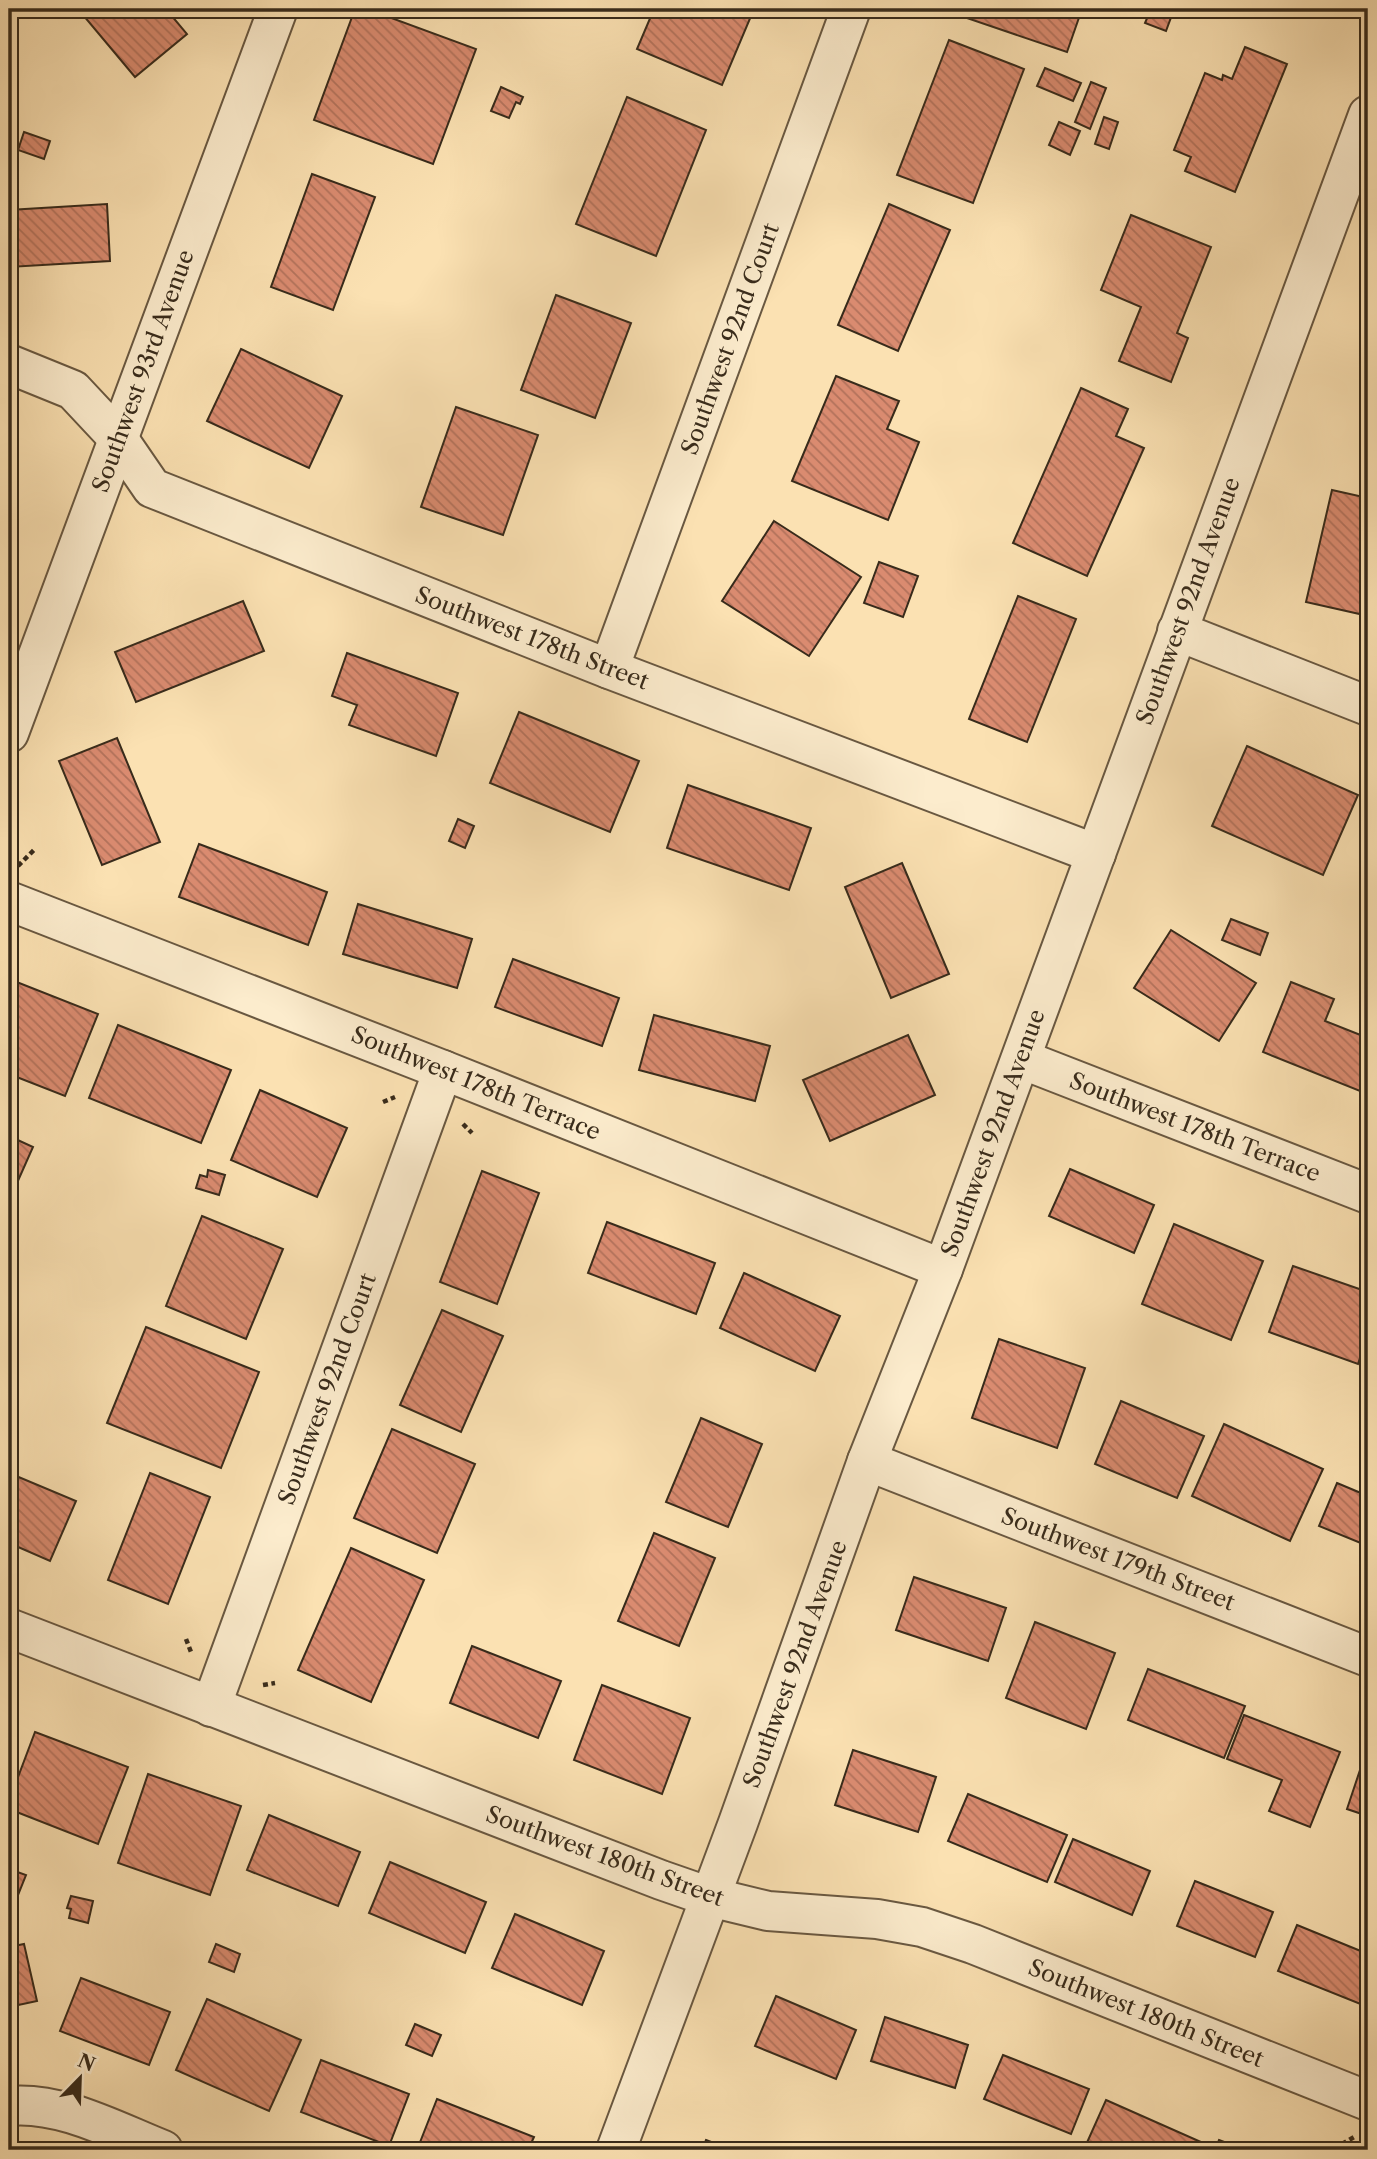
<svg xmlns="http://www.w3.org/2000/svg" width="1377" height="2159" font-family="'Libre Caslon Text',serif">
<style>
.building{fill:url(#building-back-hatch);stroke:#382b1b;stroke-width:2}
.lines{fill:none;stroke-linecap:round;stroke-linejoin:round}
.minor-casing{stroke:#695841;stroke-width:42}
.tertiary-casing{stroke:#695841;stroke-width:42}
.path{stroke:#382b1b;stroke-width:4.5;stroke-dasharray:5 3.5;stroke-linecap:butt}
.minor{stroke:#fceccd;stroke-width:38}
.tertiary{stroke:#fceccd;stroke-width:38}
.labels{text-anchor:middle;stroke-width:5;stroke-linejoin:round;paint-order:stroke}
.street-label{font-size:23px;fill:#382b1b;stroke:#fceccd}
</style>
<defs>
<pattern id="building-back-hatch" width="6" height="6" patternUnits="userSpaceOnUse" patternTransform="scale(1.75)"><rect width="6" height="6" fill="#da8b70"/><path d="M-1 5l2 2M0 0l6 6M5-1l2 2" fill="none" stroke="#b2725b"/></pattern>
</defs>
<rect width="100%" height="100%" fill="#fbe1b2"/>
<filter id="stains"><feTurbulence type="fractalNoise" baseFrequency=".00286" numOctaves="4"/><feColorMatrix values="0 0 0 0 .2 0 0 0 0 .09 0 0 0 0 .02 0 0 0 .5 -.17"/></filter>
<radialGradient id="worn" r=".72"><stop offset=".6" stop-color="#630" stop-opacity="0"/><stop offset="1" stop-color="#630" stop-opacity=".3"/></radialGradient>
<g class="building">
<polygon points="78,9 166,9 187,34 135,77"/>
<polygon points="355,9 367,9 476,49 433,164 314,120"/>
<polygon points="654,9 754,9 722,85 637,49"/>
<polygon points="954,9 1082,9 1067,52 952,13"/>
<polygon points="1151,9 1165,9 1173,12 1166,31 1145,23"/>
<polygon points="949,40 1024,69 973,203 897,175"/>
<polygon points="1245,47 1287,64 1235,192 1185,171 1191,157 1174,150 1205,73 1222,80 1223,75 1232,79"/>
<polygon points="1045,68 1081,83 1073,101 1037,86"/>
<polygon points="1091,82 1106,88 1090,129 1075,122"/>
<polygon points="501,87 523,97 520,104 516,102 509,118 491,111"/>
<polygon points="627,97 706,130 656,256 576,224"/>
<polygon points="1104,117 1118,122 1109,149 1095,144"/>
<polygon points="1059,122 1080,131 1070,155 1049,145"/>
<polygon points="24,132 50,141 44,159 18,150"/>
<polygon points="312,174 375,197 333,310 271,287"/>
<polygon points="107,204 110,261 9,267 9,210"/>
<polygon points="889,204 950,230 898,351 838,325"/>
<polygon points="1131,215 1211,247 1177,333 1188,338 1171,382 1119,361 1141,307 1101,290"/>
<polygon points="556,295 631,323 595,418 521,390"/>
<polygon points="241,349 342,396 309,468 207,421"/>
<polygon points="836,376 899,401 887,429 919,442 888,520 792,481"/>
<polygon points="1081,388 1128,409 1116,436 1144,448 1087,576 1013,543"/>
<polygon points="456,407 538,435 503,535 421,507"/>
<polygon points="1332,490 1368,498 1368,602 1364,615 1306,602"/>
<polygon points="774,521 861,577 809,656 722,601"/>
<polygon points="879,562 918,576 903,617 864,603"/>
<polygon points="1018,596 1076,619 1027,742 969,719"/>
<polygon points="243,601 264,651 136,702 115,652"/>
<polygon points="347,653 458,693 436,756 349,725 357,705 332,696"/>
<polygon points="519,712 639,761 610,832 490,783"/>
<polygon points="117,738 160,842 102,865 59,761"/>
<polygon points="1247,746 1358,795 1323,875 1212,826"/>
<polygon points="688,785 811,828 789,890 667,848"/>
<polygon points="458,819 474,826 465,848 449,841"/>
<polygon points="199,844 327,892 308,945 179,897"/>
<polygon points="902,863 949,974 891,998 845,887"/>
<polygon points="358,904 472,939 457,988 343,954"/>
<polygon points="1231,919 1268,933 1260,955 1222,940"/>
<polygon points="1171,930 1256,983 1219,1041 1134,988"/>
<polygon points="513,959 619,998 602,1046 495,1007"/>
<polygon points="9,979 98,1014 65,1096 9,1074"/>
<polygon points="1291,982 1334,999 1325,1021 1368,1038 1368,1072 1360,1091 1263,1052"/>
<polygon points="654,1015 770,1046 755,1101 639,1070"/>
<polygon points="118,1025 231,1070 201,1143 89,1098"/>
<polygon points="908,1035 935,1095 830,1141 803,1080"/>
<polygon points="260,1090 347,1128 317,1197 231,1160"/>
<polygon points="9,1136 33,1147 9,1201"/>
<polygon points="1070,1169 1154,1205 1134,1253 1049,1216"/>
<polygon points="208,1170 225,1175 219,1195 196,1188 200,1175 207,1177"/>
<polygon points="482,1171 539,1193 497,1304 440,1282"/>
<polygon points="202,1216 283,1249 246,1339 166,1306"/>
<polygon points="607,1222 715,1263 696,1314 588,1273"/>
<polygon points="1174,1224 1263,1261 1231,1340 1142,1304"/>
<polygon points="1293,1266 1368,1292 1368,1334 1358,1364 1269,1332"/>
<polygon points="744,1273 840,1316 815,1371 720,1328"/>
<polygon points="442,1310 503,1336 461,1432 400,1405"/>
<polygon points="146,1327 259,1372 221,1468 107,1423"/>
<polygon points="999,1339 1085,1368 1057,1448 972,1418"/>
<polygon points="1121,1401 1204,1436 1177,1498 1095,1464"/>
<polygon points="701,1418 762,1444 728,1527 666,1502"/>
<polygon points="1224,1424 1323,1469 1290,1541 1192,1496"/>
<polygon points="392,1429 475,1464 437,1553 354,1518"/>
<polygon points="9,1473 76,1501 50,1561 9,1543"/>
<polygon points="150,1473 210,1497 168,1604 108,1580"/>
<polygon points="1337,1483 1368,1496 1368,1546 1319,1526"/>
<polygon points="654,1533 715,1558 679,1646 618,1621"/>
<polygon points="351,1548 424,1580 371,1702 298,1670"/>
<polygon points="914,1577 1006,1608 988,1661 896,1630"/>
<polygon points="1035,1622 1115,1653 1086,1729 1006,1698"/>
<polygon points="472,1646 561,1681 538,1738 450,1703"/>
<polygon points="1148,1669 1245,1706 1224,1758 1128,1720"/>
<polygon points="602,1685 690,1718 662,1794 574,1760"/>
<polygon points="1244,1715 1340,1752 1310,1827 1269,1811 1282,1780 1227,1759"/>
<polygon points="35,1732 128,1767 98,1844 9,1809 9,1801"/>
<polygon points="853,1750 936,1777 918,1832 835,1805"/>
<polygon points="1363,1761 1368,1763 1368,1816 1347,1809"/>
<polygon points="148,1774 241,1806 210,1895 118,1863"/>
<polygon points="968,1794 1067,1835 1047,1882 948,1841"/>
<polygon points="269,1815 360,1852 338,1906 247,1870"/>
<polygon points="1073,1839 1150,1871 1132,1915 1055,1882"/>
<polygon points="390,1862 486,1902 465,1953 369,1913"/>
<polygon points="9,1869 26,1875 16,1900 9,1898"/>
<polygon points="1195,1881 1273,1912 1255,1957 1177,1926"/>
<polygon points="71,1896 93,1901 88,1923 69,1918 71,1909 67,1908"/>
<polygon points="515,1914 604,1951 582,2005 492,1968"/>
<polygon points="1297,1925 1368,1954 1368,2007 1278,1971"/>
<polygon points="24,1944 37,2001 9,2007 9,1947"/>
<polygon points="216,1944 240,1954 234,1972 209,1962"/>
<polygon points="81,1978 170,2012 149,2065 60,2031"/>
<polygon points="776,1996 856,2030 836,2079 755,2046"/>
<polygon points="207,1999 301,2040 269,2111 176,2070"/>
<polygon points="885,2017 968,2045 955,2088 871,2061"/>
<polygon points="415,2024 441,2035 432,2056 406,2045"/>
<polygon points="1003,2055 1089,2089 1071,2134 984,2099"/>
<polygon points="321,2060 409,2094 389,2146 301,2112"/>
<polygon points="437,2099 534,2137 528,2150 417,2150"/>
<polygon points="1106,2100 1201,2142 1197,2150 1093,2150 1085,2147"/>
<polygon points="706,2140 732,2150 702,2150"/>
<polygon points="1219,2140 1245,2150 1215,2150"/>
</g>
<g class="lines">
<g class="minor-casing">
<g id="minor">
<polyline points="9,364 73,390 117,437 152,488 609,669 1096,854"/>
<polyline points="1177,631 1368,706"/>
<polyline points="609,669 851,9"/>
<polyline points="9,733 278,9"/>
<polyline points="9,901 443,1070 943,1269"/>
<polyline points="1021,1059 1368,1194"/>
<polyline points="867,1461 1368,1657"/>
<polyline points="9,1628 661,1880 710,1897 768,1911 877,1919 922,1927 973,1944 1368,2101"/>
<polyline points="211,1707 443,1070"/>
<path d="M 9,2106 C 61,2101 115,2131 163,2150"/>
</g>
</g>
<g class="tertiary-casing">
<polyline id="tertiary" points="616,2150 738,1823 867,1461 943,1269 1368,115"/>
</g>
<g class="path">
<polyline points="18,866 34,850"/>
<polyline points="383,1102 395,1097"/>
<polyline points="463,1124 472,1133"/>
<polyline points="186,1639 191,1652"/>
<polyline points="263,1685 275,1683"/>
<polyline points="1342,2144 1356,2136"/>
</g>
<use href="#minor" class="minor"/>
<use href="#tertiary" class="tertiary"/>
</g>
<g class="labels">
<g class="street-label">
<text transform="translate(730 339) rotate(-70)" y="8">Southwest 92nd Court</text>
<text transform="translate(143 371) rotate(-70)" y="8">Southwest 93rd Avenue</text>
<text transform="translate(1188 601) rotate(-70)" y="8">Southwest 92nd Avenue</text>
<text transform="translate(532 638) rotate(21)" y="8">Southwest 178th Street</text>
<text transform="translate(476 1083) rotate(22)" y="8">Southwest 178th Terrace</text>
<text transform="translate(1195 1127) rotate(21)" y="8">Southwest 178th Terrace</text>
<text transform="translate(993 1133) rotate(-70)" y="8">Southwest 92nd Avenue</text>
<text transform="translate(327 1389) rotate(-70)" y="8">Southwest 92nd Court</text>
<text transform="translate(1118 1559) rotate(21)" y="8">Southwest 179th Street</text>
<text transform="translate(795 1664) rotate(-70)" y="8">Southwest 92nd Avenue</text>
<text transform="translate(605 1856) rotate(20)" y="8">Southwest 180th Street</text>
<text transform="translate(1146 2013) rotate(22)" y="8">Southwest 180th Street</text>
</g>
</g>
<rect width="1377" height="2159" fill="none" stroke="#fbe1b2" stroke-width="35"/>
<rect x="10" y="10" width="1356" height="2138" fill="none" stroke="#382b1b" stroke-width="3.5"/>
<rect x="18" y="18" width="1342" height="2124" fill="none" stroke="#382b1b" stroke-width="2"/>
<g transform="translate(80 2078) rotate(23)" stroke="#fceccd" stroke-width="5" paint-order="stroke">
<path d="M0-5L12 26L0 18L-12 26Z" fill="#382b1b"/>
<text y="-10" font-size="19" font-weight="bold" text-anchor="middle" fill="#382b1b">N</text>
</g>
<rect width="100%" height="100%" filter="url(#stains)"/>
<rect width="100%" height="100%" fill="url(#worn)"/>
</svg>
